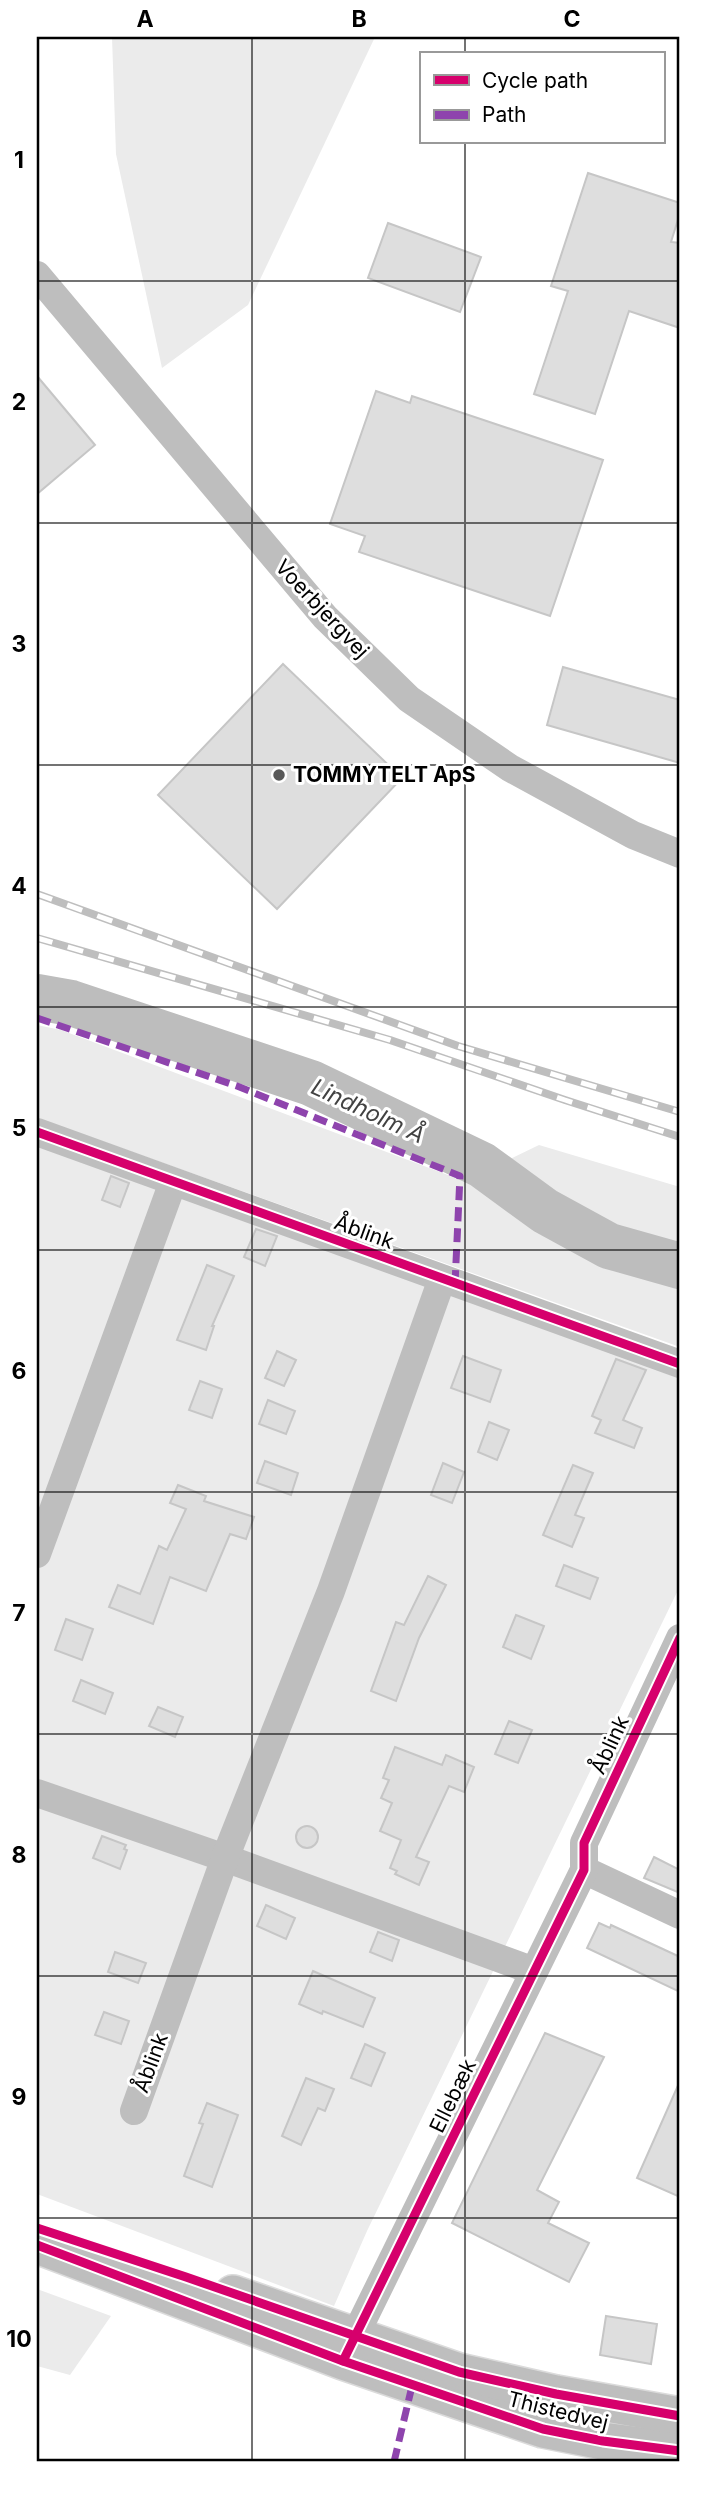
<svg xmlns="http://www.w3.org/2000/svg" width="717" height="2499" font-family="Inter,sans-serif">
<style>
.green{fill:#ebebeb}
.lines{fill:none;stroke-linecap:round;stroke-linejoin:round}
.river{stroke:#bdbdbd;stroke-width:46}
.building{fill:#dedede;stroke:#c6c6c6;stroke-width:2}
.major-casing{stroke:#dbdbdb;stroke-width:40}
.minor{stroke:#bebebe;stroke-width:28}
.major{stroke:#bebebe;stroke-width:37}
.rail-casing{stroke:#bebebe;stroke-width:8}
.rail{stroke:#fff;stroke-width:5;stroke-dasharray:16;stroke-linecap:butt}
.quiet{stroke:#8e44ad;stroke-width:7;stroke-dasharray:14 7;stroke-linecap:butt}
.cycleway-casing{stroke:#fff;stroke-width:13}
.cycleway{stroke:#d6006c;stroke-width:9}
.grid{fill:none;stroke:#000;stroke-width:2;stroke-opacity:0.55}
.poi-dot{fill:#595959;stroke:#fff;stroke-width:2.5}
.labels{text-anchor:middle;stroke-width:6;stroke-linejoin:round;paint-order:stroke}
.street-label{font-size:21px;fill:#000;stroke:#fff}
.poi-label{font-size:21px;font-weight:bold;fill:#000;stroke:#fff;text-anchor:start}
.water-label{font-size:23px;font-style:italic;fill:#424242;stroke:#fff}
.neatline{fill:none;stroke:#000;stroke-width:2.5}
.grid-label{font-size:23px;text-anchor:middle;font-weight:bold;fill:#000}
</style>
<rect width="100%" height="100%" fill="#fff"/>
<g class="green">
<polygon points="112,37 375,37 248,305 162,368 116,154"/>
<polygon points="37,1025 61,1030 464,1181 539,1145 680,1187 680,1347 37,1118"/>
<polygon points="37,1144 680,1375 680,1586 367,2231 334,2306 37,2194"/>
<polygon points="37,2289 111,2316 70,2375 37,2366"/>
</g>
<g class="lines">
<polyline class="river" points="37,997 71,1003 311,1083 482,1165 545,1211 609,1246 680,1266"/>
</g>
<g class="building">
<polygon points="588,173 680,203 680,213 671,242 680,243 680,328 629,311 595,414 534,394 568,291 551,286"/>
<polygon points="388,223 481,257 460,312 368,278"/>
<polygon points="37,376 95,445 37,494"/>
<polygon points="376,391 410,403 412,396 603,460 550,616 359,552 365,536 330,524"/>
<polygon points="283,664 402,778 277,909 158,795"/>
<polygon points="563,667 680,700 680,763 547,725"/>
<polygon points="111,1176 129,1183 120,1207 102,1200"/>
<polygon points="256,1229 277,1236 265,1266 244,1257"/>
<polygon points="207,1265 234,1276 212,1326 214,1326 206,1350 177,1340"/>
<polygon points="277,1351 296,1360 284,1386 265,1378"/>
<polygon points="463,1356 501,1370 490,1402 451,1388"/>
<polygon points="616,1359 646,1370 623,1420 642,1428 634,1448 595,1433 601,1420 592,1416"/>
<polygon points="200,1381 222,1389 212,1418 189,1410"/>
<polygon points="268,1400 295,1411 286,1434 259,1424"/>
<polygon points="489,1422 509,1430 497,1460 478,1452"/>
<polygon points="265,1461 298,1473 291,1495 257,1483"/>
<polygon points="443,1463 464,1472 452,1503 431,1495"/>
<polygon points="573,1465 593,1473 575,1515 584,1518 572,1547 543,1535"/>
<polygon points="178,1485 206,1496 204,1501 254,1517 246,1539 230,1534 206,1591 170,1577 153,1624 109,1607 118,1585 140,1594 159,1546 167,1550 186,1509 170,1503"/>
<polygon points="564,1565 598,1578 590,1599 556,1586"/>
<polygon points="428,1576 446,1585 419,1638 396,1701 371,1691 396,1622 404,1625"/>
<polygon points="516,1615 544,1626 531,1659 503,1647"/>
<polygon points="66,1619 93,1629 82,1660 55,1650"/>
<polygon points="81,1680 113,1693 105,1714 73,1701"/>
<polygon points="158,1707 183,1717 175,1737 149,1726"/>
<polygon points="509,1721 532,1730 518,1763 495,1754"/>
<polygon points="395,1747 442,1765 446,1755 474,1767 464,1792 449,1786 416,1857 429,1862 419,1885 395,1874 397,1871 390,1868 401,1840 380,1831 392,1803 381,1798 389,1780 383,1778"/>
<circle cx="307" cy="1837" r="11"/>
<polygon points="102,1836 126,1845 124,1849 127,1850 120,1869 93,1858"/>
<polygon points="654,1857 680,1870 680,1893 644,1878"/>
<polygon points="266,1905 295,1918 286,1939 257,1926"/>
<polygon points="599,1923 610,1928 611,1925 680,1957 680,1992 587,1948"/>
<polygon points="378,1932 399,1940 392,1961 370,1952"/>
<polygon points="115,1952 146,1963 138,1983 108,1972"/>
<polygon points="313,1971 375,1998 363,2027 323,2011 322,2014 299,2004"/>
<polygon points="104,2012 129,2021 121,2044 95,2035"/>
<polygon points="545,2033 604,2057 537,2190 559,2202 548,2223 589,2243 569,2282 452,2223"/>
<polygon points="365,2044 385,2053 371,2086 351,2078"/>
<polygon points="306,2078 334,2089 325,2111 318,2108 301,2145 282,2136"/>
<polygon points="680,2081 680,2197 637,2178"/>
<polygon points="207,2103 238,2115 212,2187 184,2176 203,2124 199,2123"/>
<polygon points="606,2316 657,2324 651,2364 600,2355"/>
</g>
<g class="lines">
<g class="major-casing">
<g id="major">
<polyline points="37,2245 343,2361 543,2429 603,2441 680,2451"/>
<polyline points="233,2294 459,2372 556,2394 680,2416"/>
</g>
</g>
<g class="minor">
<polyline points="37,275 325,617 409,699 510,768 633,835 680,854"/>
<polyline points="37,1132 680,1364"/>
<polyline points="37,1554 173,1182"/>
<polyline points="37,1793 225,1858 534,1971"/>
<polyline points="584,1870 680,1915"/>
<polyline points="134,2111 225,1858 331,1591 442,1279"/>
<polyline points="347,2352 584,1870 584,1843 680,1638"/>
</g>
<use href="#major" class="major"/>
<g class="rail-casing">
<g id="rail">
<polyline points="37,894 458,1046 680,1112"/>
<polyline points="37,938 390,1040 565,1100 680,1137"/>
</g>
</g>
<use href="#rail" class="rail"/>
<g class="quiet">
<polyline points="37,1018 237,1086 460,1176 455,1284"/>
<polyline points="394,2462 412,2386"/>
</g>
<g class="cycleway-casing">
<g id="cycleway">
<polyline points="37,1132 680,1364"/>
<polyline points="37,2228 186,2277 459,2372 556,2394 680,2416"/>
<polyline points="37,2245 343,2361 543,2429 603,2441 680,2451"/>
<polyline points="343,2361 584,1870 584,1843 680,1638"/>
</g>
</g>
<use href="#cycleway" class="cycleway"/>
</g>
<path class="grid" d="M 252,37 L 252,2462M 465,37 L 465,54M 465,142 L 465,2462M 37,281 L 680,281M 37,523 L 680,523M 37,765 L 680,765M 37,1007 L 680,1007M 37,1250 L 680,1250M 37,1492 L 680,1492M 37,1734 L 680,1734M 37,1976 L 680,1976M 37,2218 L 680,2218"/>
<circle class="poi-dot" cx="279" cy="775" r="7"/>
<g class="labels">
<g class="street-label">
<text transform="translate(322 609) rotate(47)" y="7">Voerbjergvej</text>
<text transform="translate(364 1232) rotate(20)" y="7">Åblink</text>
<text transform="translate(610 1745) rotate(-65)" y="7">Åblink</text>
<text transform="translate(151 2063) rotate(-70)" y="7">Åblink</text>
<text transform="translate(453 2096) rotate(-64)" y="7">Ellebæk</text>
<text transform="translate(558 2411) rotate(14)" y="7">Thistedvej</text>
</g>
<g class="poi-label">
<text x="293" y="782">TOMMYTELT ApS</text>
</g>
<g class="water-label">
<text transform="translate(368 1111) rotate(25)" y="8">Lindholm Å</text>
</g>
</g>
<rect width="717" height="2499" fill="none" stroke="#ffffff" stroke-width="77"/>
<rect x="420" y="52" width="245" height="91" fill="#ffffff" stroke="#999999" stroke-width="2"/>
<rect x="434" y="75" width="35" height="10" fill="#d6006c" stroke="#999999" stroke-width="2"/>
<text x="482" y="88" font-size="21" fill="#000000">Cycle path</text>
<rect x="434" y="110" width="35" height="10" fill="#8e44ad" stroke="#999999" stroke-width="2"/>
<text x="482" y="122" font-size="21" fill="#000000">Path</text>
<rect x="38" y="38" width="640" height="2422" class="neatline"/>
<g class="grid-label">
<text x="145" y="27">A</text>
<text x="359" y="27">B</text>
<text x="572" y="27">C</text>
<text x="19" y="168">1</text>
<text x="19" y="410">2</text>
<text x="19" y="652">3</text>
<text x="19" y="894">4</text>
<text x="19" y="1136">5</text>
<text x="19" y="1379">6</text>
<text x="19" y="1621">7</text>
<text x="19" y="1863">8</text>
<text x="19" y="2105">9</text>
<text x="19" y="2347">10</text>
</g>
</svg>
